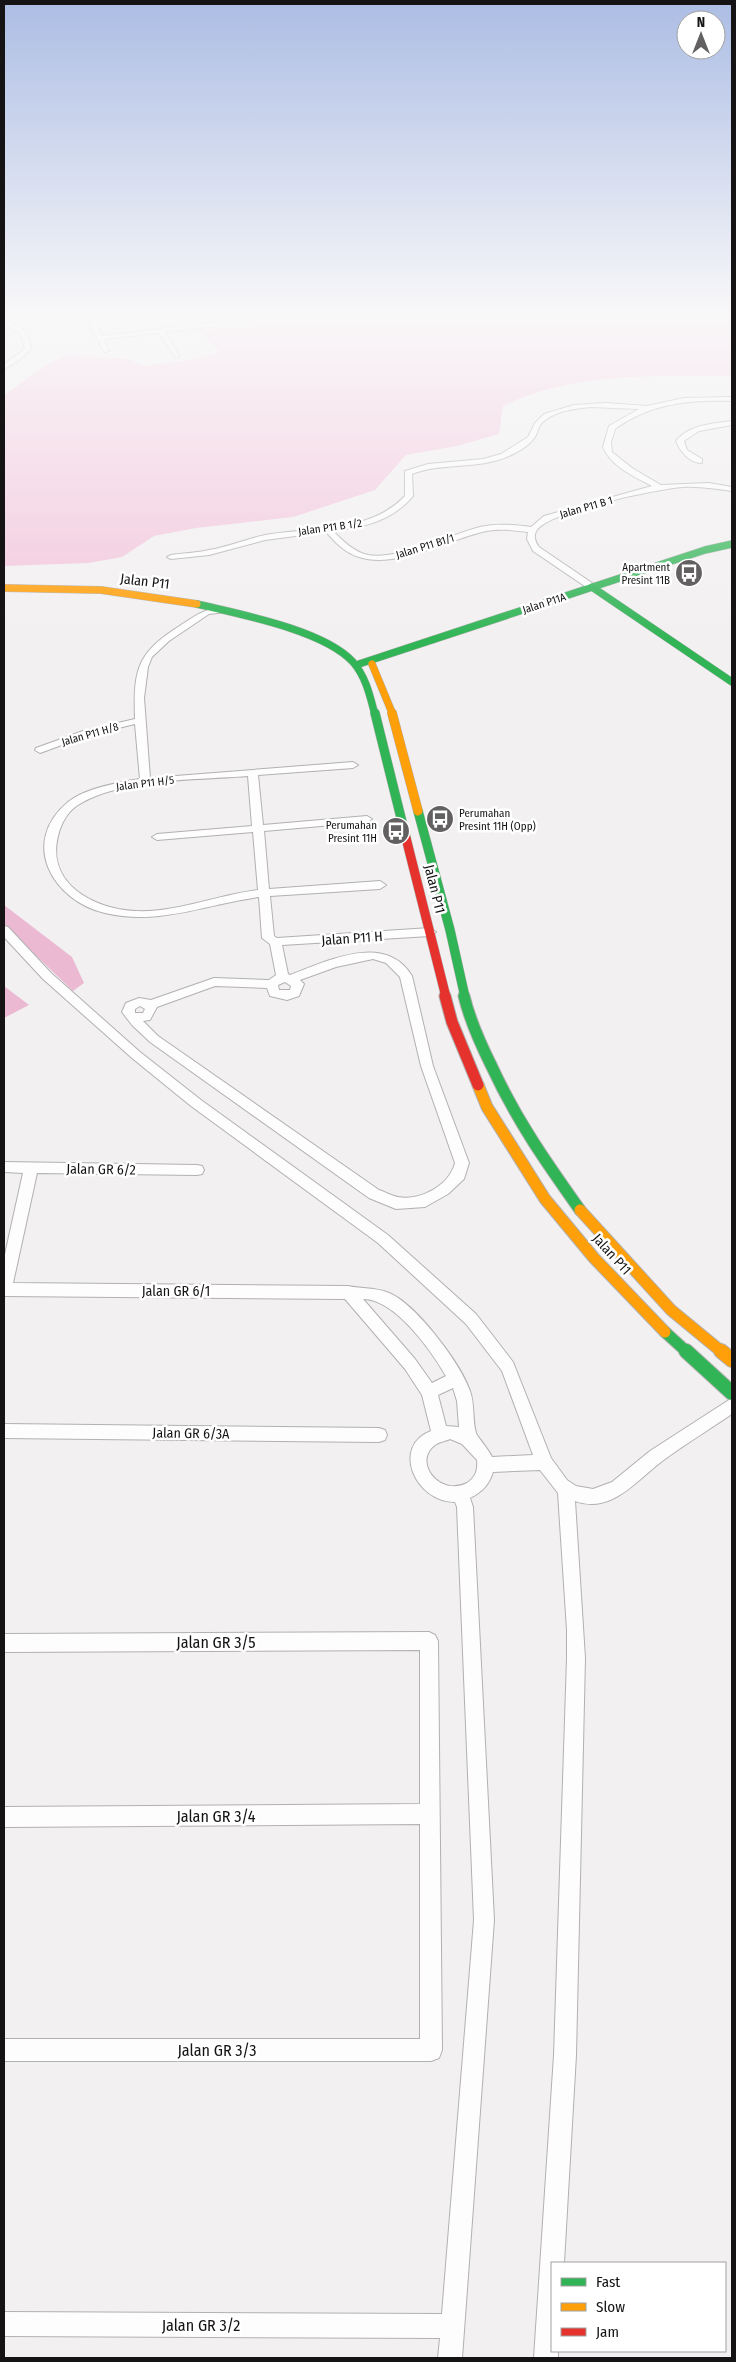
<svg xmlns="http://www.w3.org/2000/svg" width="736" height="2362" font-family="'Fira Sans Condensed',sans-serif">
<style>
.green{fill:#f3c6dc}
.forest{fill:#ecb9d3}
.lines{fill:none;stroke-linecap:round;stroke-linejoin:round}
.street-casing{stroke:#b2b0b1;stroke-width:2}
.fast-far3-casing{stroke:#b2b0b1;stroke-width:8}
.fast-far2-casing{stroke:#b2b0b1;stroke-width:10}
.fast-far1-casing{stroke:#b2b0b1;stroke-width:13}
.fast-casing{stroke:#b2b0b1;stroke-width:16}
.slow-far3-casing{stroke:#b2b0b1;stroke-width:8}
.slow-far2-casing{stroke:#b2b0b1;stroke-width:10}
.slow-far1-casing{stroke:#b2b0b1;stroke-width:13}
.slow-casing{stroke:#b2b0b1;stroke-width:16}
.jam-far1-casing{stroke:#b2b0b1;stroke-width:10}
.jam-casing{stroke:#b2b0b1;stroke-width:13}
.street{fill:#fdfdfd;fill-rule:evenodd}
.fast-far3{stroke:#30b455;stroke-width:7}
.fast-far2{stroke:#30b455;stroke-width:9}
.fast-far1{stroke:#30b455;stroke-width:11}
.fast{stroke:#30b455;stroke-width:14}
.slow-far3{stroke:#ff9f0a;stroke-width:7}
.slow-far2{stroke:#ff9f0a;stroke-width:9}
.slow-far1{stroke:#ff9f0a;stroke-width:11}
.slow{stroke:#ff9f0a;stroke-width:14}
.jam-far1{stroke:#e5322d;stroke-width:9}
.jam{stroke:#e5322d;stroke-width:11}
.labels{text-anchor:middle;stroke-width:5;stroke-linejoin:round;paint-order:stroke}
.far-street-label{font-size:11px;fill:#151314;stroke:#fff}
.far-poi-label{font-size:11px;fill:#151314;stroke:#fff;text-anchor:end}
.street-label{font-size:14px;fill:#151314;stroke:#fff}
.near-street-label{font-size:16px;fill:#151314;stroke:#fff}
</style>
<rect width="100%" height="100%" fill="#f2f0f1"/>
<path class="green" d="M 254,312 L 732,312 L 732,376 C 655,376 573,372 503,406 L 499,434 L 457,446 L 406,455 L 375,490 L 293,517 L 196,528 L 154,536 L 122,557 L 88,563 L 4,566 L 4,395 L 45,366 L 66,355 L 128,359 L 144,366 L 190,360 L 219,352 L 199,329 L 254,325 L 258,319 Z"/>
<g class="forest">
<polygon points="4,905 72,957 84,983 73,991 4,925"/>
<polygon points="4,986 29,1005 4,1018"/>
</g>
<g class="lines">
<g class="street-casing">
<g id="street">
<polygon points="84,312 90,312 92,315 141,312 93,318 102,336 217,322 220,321 214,312 220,312 227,321 219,326 165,332 179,356 176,358 159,333 104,339 109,351 104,352"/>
<path d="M 4,319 C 20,324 29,332 31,349 L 18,361 L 4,369 L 4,364 L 25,349 L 21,335 L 4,323 Z"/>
<path d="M 732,397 L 732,401 C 689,400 651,403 615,429 L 611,442 L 612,452 L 632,468 L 661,485 L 709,483 L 732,487 L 732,491 C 716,489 700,486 683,487 C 658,489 550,511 537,530 C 533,535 535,542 539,547 L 595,585 L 595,589 L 589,589 L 533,551 L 527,539 L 528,532 C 513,530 497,528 482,532 C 446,541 395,569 359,557 C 345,553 335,542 326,532 L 265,540 L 209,555 L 171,559 L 167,557 L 171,555 C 184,553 197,553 209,550 C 228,547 246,539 265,535 C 312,527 370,533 405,496 L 405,471 L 428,464 L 483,459 L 501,454 L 528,437 L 535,423 L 544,414 L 574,405 L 606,403 L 647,406 L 684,398 ZM 590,407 L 639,409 L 609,426 L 603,447 C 611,467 635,477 652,486 L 544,516 L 531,527 C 514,525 497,523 480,527 C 450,535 398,560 368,555 C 354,552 343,541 333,531 C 365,527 392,521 413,496 L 412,474 C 443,462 478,470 509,456 C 518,452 531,445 536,435 C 538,432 538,428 540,425 C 552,411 573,409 590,407 Z"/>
<path d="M 732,421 L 732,425 L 699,431 L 684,441 L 687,450 L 702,459 L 702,463 C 689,463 680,451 676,441 C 690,424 712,424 732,421 Z"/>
<path d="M 223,607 L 227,610 L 226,612 L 209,614 L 169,641 L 152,657 L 148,667 L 144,698 L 150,778 L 353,762 L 358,765 L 353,768 L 258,775 L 263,825 L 367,816 L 372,819 L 367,822 L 264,831 L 269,889 L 380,881 L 386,885 L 380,889 L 270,896 L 274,936 L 277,938 L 430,928 L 436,932 L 430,936 L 282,945 L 288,974 L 290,975 C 328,961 385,932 412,976 L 433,1066 L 469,1163 L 464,1179 L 448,1194 L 425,1207 L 396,1209 L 369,1198 L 150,1042 L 132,1025 L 122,1012 L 126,1003 L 139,998 L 151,1000 L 214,978 L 269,980 L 276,975 L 270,944 L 262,938 L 259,897 C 207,904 158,926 105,913 C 53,901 19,843 68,802 C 84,789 119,782 140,779 L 135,724 L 89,735 L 40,753 L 35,750 L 36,748 L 83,731 L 135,719 C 133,668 138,652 181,625 C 198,614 203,610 223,607 ZM 248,776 L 252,826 L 157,834 L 152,837 L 157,840 L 253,832 L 258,890 C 217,895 176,913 135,911 C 94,909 46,884 58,836 C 61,824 67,812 78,805 C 120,778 199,780 248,776 ZM 373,959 L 386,963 L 400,977 L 421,1066 L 455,1163 C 449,1186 420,1201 398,1197 C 392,1196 385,1192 379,1190 L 158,1036 L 143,1021 L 150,1020 L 157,1007 L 215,986 L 267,988 L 270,996 L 287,1000 L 299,996 L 304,984 L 300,980 L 336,967 ZM 285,982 L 291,986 L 290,990 L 279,990 L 278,985 ZM 140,1006 L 145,1009 L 143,1013 L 135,1013 L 135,1009 Z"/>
<path d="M 4,926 L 8,927 L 51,973 L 140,1052 L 201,1100 L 388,1235 L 476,1314 L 513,1362 L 551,1458 L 567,1480 L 576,1486 L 593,1489 L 612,1482 L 650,1451 L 732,1398 L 732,1414 C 710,1429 687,1443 665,1459 C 638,1478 613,1515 575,1501 L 585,1658 L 576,2055 L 564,2263 L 552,2263 L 552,2351 L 558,2351 L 558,2358 L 534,2358 L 554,2055 L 567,1658 L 567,1630 L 558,1493 L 540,1470 L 493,1472 C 489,1485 482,1492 470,1498 L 473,1507 L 494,1920 L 462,2358 L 438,2358 L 440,2338 L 4,2336 L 4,2312 L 442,2314 L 474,1920 L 457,1507 L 455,1502 C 415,1502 391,1446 431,1431 L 422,1395 L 405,1369 L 345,1299 L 4,1296 L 4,1259 L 23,1173 L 4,1172 L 4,1162 L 197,1165 L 202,1166 L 204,1170 L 202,1174 L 197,1175 L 37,1173 L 13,1283 L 348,1286 C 362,1289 375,1287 389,1293 C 416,1304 461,1364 470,1391 C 475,1405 472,1419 476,1433 C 476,1435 489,1450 492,1457 L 533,1455 L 502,1371 L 466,1324 L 378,1243 L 191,1106 L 132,1058 L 43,979 L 4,937 ZM 363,1299 C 395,1299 431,1350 446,1376 L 432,1383 L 415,1359 ZM 453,1388 L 457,1401 L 459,1427 L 446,1426 L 438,1395 ZM 450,1439 L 462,1444 L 477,1460 C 478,1470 476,1477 467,1483 C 440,1497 412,1462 435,1445 C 439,1442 446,1441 450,1439 Z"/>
<polygon points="4,1424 379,1428 385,1430 387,1435 385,1440 379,1442 4,1438"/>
<polygon points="429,1632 435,1635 438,1641 442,2050 439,2058 431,2061 4,2061 4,2039 420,2039 420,1824 4,1827 4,1807 420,1804 420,1650 4,1652 4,1634"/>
</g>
</g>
<g class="fast-far3-casing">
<g id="fast-far3">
<polyline points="592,587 732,682"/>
<path d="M 197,604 C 239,614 324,630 353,662 C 366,677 370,696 375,715"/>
<polyline points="359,664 705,550 732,544"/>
</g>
</g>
<g class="fast-far2-casing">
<g id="fast-far2">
<polyline points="375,713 406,838"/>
<polyline points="418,811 450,930 465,997"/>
</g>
</g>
<g class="fast-far1-casing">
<g id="fast-far1">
<path d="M 464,996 C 470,1021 480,1043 492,1067 C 517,1121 546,1162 580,1210"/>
<polyline points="665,1332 687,1352"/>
</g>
</g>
<g class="fast-casing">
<polyline id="fast" points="686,1351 732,1393"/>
</g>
<g class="slow-far3-casing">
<g id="slow-far3">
<polyline points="4,588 101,590 197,604"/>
<polyline points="372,664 393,715"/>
</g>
</g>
<g class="slow-far2-casing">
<polyline id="slow-far2" points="392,713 418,811"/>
</g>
<g class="slow-far1-casing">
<g id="slow-far1">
<polyline points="478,1085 487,1107 545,1199 594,1258 665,1332"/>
<polyline points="580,1210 671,1310 722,1352"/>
</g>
</g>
<g class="slow-casing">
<polyline id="slow" points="721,1351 732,1360"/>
</g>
<g class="jam-far1-casing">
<polyline id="jam-far1" points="406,838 446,997"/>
</g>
<g class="jam-casing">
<polyline id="jam" points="445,996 452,1022 478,1085"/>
</g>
<use href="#street" class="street"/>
<use href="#fast-far3" class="fast-far3"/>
<use href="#fast-far2" class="fast-far2"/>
<use href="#fast-far1" class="fast-far1"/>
<use href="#fast" class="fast"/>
<use href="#slow-far3" class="slow-far3"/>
<use href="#slow-far2" class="slow-far2"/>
<use href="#slow-far1" class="slow-far1"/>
<use href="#slow" class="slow"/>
<use href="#jam-far1" class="jam-far1"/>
<use href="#jam" class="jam"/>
</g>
<linearGradient id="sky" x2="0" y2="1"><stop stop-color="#acbde4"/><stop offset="0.49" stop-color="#f9f8f9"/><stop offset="1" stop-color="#f9f8f9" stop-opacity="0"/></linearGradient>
<rect width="736" height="642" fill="url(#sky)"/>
<defs>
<g id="bus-disc" transform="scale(1.4375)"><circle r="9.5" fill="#626061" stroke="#fff"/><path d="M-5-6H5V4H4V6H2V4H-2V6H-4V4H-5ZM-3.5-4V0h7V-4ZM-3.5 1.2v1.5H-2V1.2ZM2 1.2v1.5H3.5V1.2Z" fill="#fff"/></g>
</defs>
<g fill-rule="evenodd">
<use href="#bus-disc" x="689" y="573"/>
<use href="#bus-disc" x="440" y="819"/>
<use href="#bus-disc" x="396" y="831"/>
</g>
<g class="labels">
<g class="far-street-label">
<text transform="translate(586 507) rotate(-16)" y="4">Jalan P11 B 1</text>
<text transform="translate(330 527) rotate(-8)" y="4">Jalan P11 B 1/2</text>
<text transform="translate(425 546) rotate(-17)" y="4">Jalan P11 B1/1</text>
<text transform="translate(544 603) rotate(-18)" y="4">Jalan P11A</text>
<text transform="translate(90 734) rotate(-16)" y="4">Jalan P11 H/8</text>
<text transform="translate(145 783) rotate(-7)" y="4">Jalan P11 H/5</text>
</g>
<g class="far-poi-label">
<text x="670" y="571">Apartment<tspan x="670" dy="13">Presint 11B</tspan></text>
<text x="459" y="817" text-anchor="start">Perumahan<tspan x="459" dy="13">Presint 11H (Opp)</tspan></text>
<text x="377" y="829">Perumahan<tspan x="377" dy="13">Presint 11H</tspan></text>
</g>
<g class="street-label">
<text transform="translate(145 581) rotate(7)" y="5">Jalan P11</text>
<text transform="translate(435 889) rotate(76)" y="5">Jalan P11</text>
<text transform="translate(352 938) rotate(-4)" y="5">Jalan P11 H</text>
<text transform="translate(101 1169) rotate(1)" y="5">Jalan GR 6/2</text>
<text transform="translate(612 1254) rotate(48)" y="5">Jalan P11</text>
<text x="176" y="1296">Jalan GR 6/1</text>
<text transform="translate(191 1433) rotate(1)" y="5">Jalan GR 6/3A</text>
</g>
<g class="near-street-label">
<text x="216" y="1648">Jalan GR 3/5</text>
<text x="216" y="1822">Jalan GR 3/4</text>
<text x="217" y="2056">Jalan GR 3/3</text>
<text x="201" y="2331">Jalan GR 3/2</text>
</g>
</g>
<rect width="736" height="2362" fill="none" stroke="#151314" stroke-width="10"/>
<rect x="551" y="2262" width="175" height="90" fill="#ffffff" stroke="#a1a1a1"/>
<rect x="561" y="2278" width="25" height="8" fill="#30b455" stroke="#a1a1a1"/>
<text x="596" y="2287" font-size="15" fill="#151314">Fast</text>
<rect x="561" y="2303" width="25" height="8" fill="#ff9f0a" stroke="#a1a1a1"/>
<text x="596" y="2312" font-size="15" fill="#151314">Slow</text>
<rect x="561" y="2328" width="25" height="8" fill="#e5322d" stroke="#a1a1a1"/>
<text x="596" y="2337" font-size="15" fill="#151314">Jam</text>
<g transform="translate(701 35)"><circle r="24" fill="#ffffff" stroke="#a1a1a1"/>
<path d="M0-4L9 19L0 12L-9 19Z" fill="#626061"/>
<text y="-8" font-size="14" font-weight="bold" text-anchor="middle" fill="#151314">N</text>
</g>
</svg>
